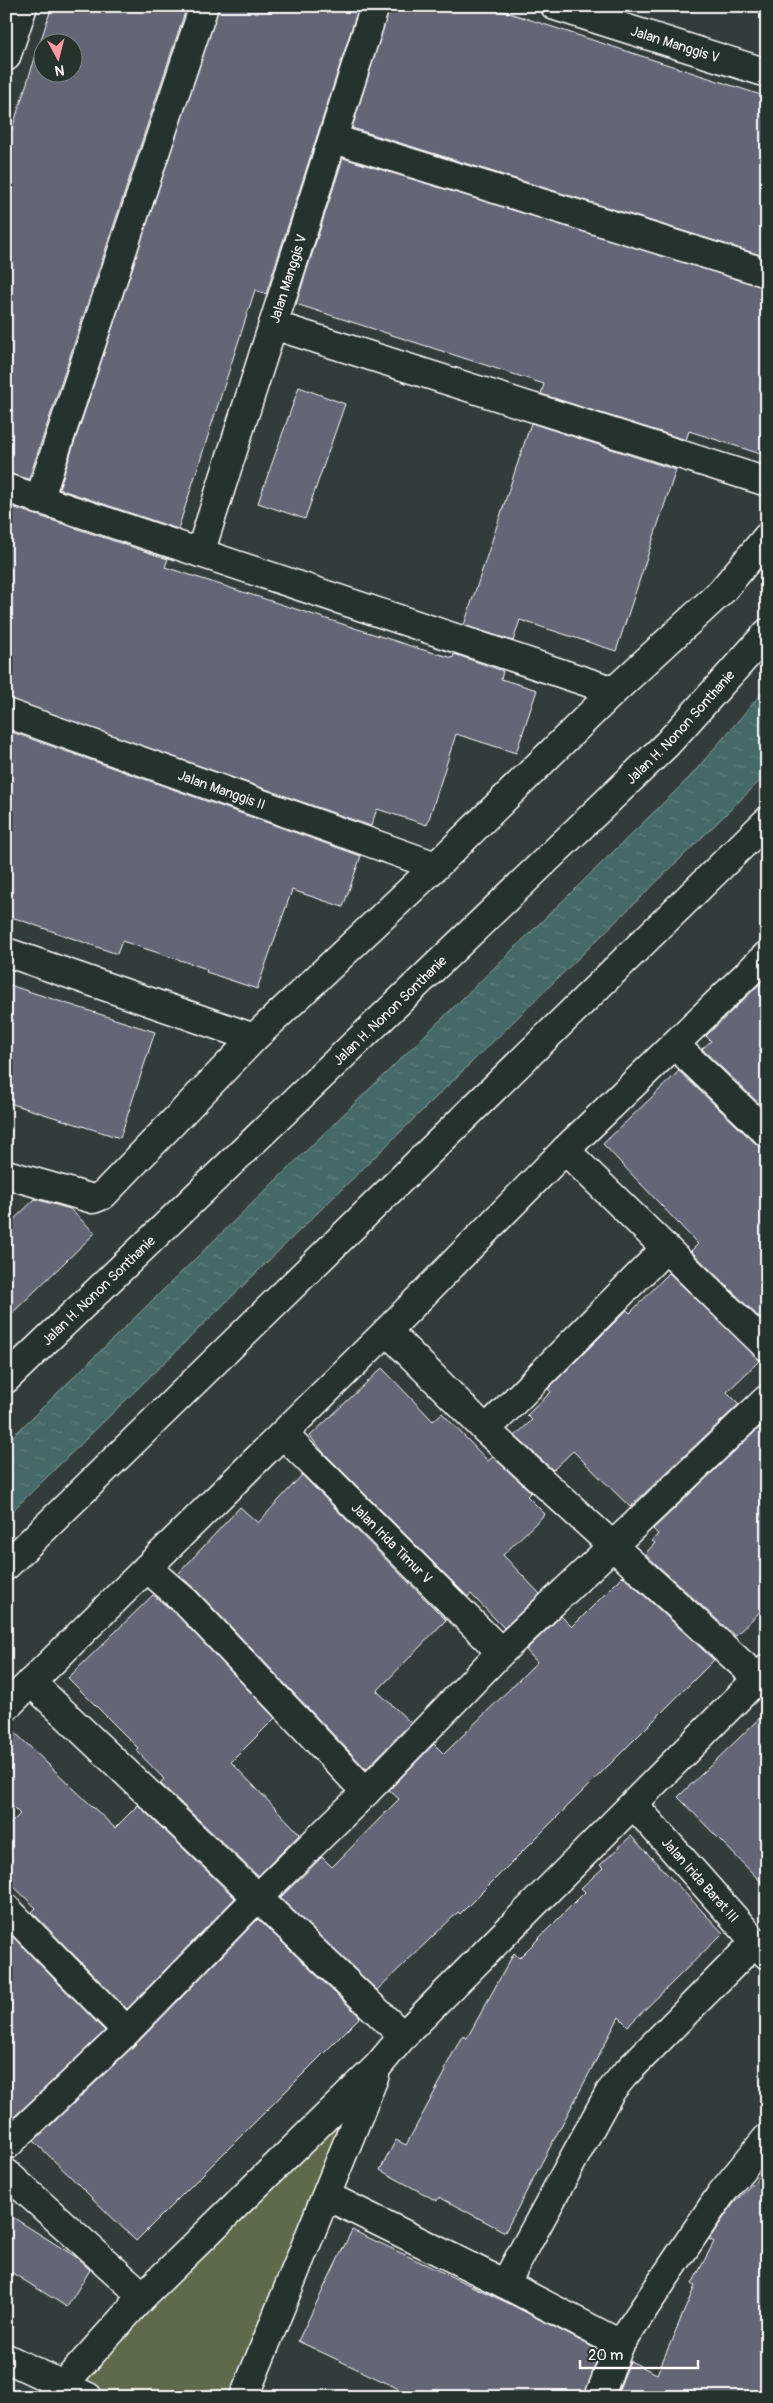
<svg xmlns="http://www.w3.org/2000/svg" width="773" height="2403" font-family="Pangolin,sans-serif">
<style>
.green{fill:#5d6b4c;stroke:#aeb5a6}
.water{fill:url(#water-ripples);stroke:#8fa5a4}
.building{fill:#626674;stroke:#fff;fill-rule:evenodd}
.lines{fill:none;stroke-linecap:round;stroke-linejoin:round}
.street-casing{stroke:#fff;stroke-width:31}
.secondary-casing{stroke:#fff;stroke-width:31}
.street{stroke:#26332d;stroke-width:28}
.secondary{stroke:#26332d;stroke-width:28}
.labels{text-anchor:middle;stroke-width:4.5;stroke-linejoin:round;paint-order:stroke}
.street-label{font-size:14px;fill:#fff;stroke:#26332d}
</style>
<defs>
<pattern id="water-ripples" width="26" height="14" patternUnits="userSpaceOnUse" patternTransform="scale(1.25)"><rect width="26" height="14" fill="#446967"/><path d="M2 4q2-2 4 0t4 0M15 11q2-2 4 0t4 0" fill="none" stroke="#60807e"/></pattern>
</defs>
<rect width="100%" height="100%" fill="#323d3b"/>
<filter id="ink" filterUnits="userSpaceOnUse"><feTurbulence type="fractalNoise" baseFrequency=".02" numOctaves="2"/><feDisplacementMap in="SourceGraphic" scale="10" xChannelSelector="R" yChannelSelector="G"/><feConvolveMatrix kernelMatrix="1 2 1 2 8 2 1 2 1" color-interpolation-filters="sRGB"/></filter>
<g filter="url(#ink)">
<polygon class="green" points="378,2066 244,2397 89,2397 63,2385"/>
<polygon class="water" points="767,687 767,774 6,1517 6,1443 689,778"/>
<g class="building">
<path d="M 52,6 L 187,6 L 29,479 L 6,473 L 6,147 ZM 42,42 L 72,42 L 72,72 L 42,72 Z"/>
<polygon points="219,6 359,6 266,294 255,290 178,529 59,489"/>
<polygon points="390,6 488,6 767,97 767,257 352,128"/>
<polygon points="343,158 767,288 767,456 689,431 686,440 541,394 544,384 296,304"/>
<polygon points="299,387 345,404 305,519 258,503"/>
<polygon points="531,423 676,470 616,651 520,620 513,641 464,625"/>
<polygon points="6,505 168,559 165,567 420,649 453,658 454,654 503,671 501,679 537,690 516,753 456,734 427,825 377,809 371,826 6,698"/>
<polygon points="6,730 361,856 343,907 292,890 257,989 206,972 207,969 122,941 117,954 6,915"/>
<polygon points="767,977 767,1111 702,1049 711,1041 706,1036"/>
<polygon points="6,984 155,1032 120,1138 6,1102"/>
<polygon points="679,1071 756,1144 767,1148 767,1325 691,1251 698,1244 603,1144"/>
<polygon points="35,1199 70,1209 95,1233 6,1319 6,1227"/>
<polygon points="669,1273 760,1360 727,1392 739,1404 630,1507 573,1451 553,1470 515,1436 532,1420 527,1415 551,1392 548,1389 627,1310 630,1313"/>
<polygon points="382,1368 433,1421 442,1413 488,1461 493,1457 531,1492 527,1496 545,1514 503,1555 540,1594 504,1628 471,1594 468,1597 323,1452 310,1436"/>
<polygon points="761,1426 767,1431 767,1605 735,1636 645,1554 655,1543 652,1541 658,1534 653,1529"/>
<polygon points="302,1475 446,1620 377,1691 411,1723 366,1769 196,1590 178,1574 240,1507 258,1523"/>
<polygon points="623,1576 714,1660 460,1914 458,1912 377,1990 280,1898 322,1857 332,1867 399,1799 389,1790 434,1744 444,1754 537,1662 526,1650 561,1616 572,1627"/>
<polygon points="153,1595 174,1612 275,1718 231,1762 300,1834 258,1876 160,1783 164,1779 136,1750 138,1748 68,1678"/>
<polygon points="767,1711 767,1888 678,1797"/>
<polygon points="6,1724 115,1828 138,1805 235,1898 127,2009 32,1912 36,1908 6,1879 6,1828 20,1814 6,1800"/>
<polygon points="631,1836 723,1933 628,2026 619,2017 505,2232 439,2197 437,2201 380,2170 396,2140 406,2145 446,2071 444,2070 462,2036 467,2038 514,1953 519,1958 585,1892 581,1888 603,1868 600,1865"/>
<polygon points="258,1919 360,2017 136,2241 34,2141 138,2042"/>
<polygon points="10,1934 105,2031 12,2119 6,2113 6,1938"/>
<polygon points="767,2168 767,2397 616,2397 630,2361 657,2374 695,2286 692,2284 714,2242 709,2239 734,2203"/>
<polygon points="6,2213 76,2257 90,2270 67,2307 6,2269"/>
<polygon points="352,2230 510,2304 600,2351 584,2397 416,2397 298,2341"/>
</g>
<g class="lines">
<g class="street-casing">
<g id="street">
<path id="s1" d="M 555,6 L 767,73"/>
<polyline points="6,57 23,6"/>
<polyline points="334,139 767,273"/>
<polyline points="273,325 767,482"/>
<polyline points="6,488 614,691"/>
<polyline points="39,500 204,6"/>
<path id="s2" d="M 200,553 L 375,6"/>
<path id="s3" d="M 6,713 L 436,866"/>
<polyline points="6,952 254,1038"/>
<polyline points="675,1045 767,1133"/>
<polyline points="565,1150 767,1347"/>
<polyline points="6,1174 93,1199 103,1195 254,1038 436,866 614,691 722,591 767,537"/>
<polyline points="387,1331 486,1430 767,1687"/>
<polyline points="486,1430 666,1248"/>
<path id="s4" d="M 283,1434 L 501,1652"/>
<polyline points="147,1568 185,1601 366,1792"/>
<polyline points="31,1682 403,2036"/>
<polyline points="6,1707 387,1331 565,1150 767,955"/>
<path id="s5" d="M 634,1805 L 767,1955"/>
<polyline points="6,1908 127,2031"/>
<polyline points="6,2146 127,2031 246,1909 366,1792 501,1652 767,1399"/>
<polyline points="6,2173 143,2296"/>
<polyline points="327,2196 505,2284 620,2344"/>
<polyline points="505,2284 610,2092 624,2075 755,1942"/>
<polyline points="63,2385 143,2296 378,2066 403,2036 767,1669"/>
<polyline points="244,2397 375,2075"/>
<polyline points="599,2397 620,2344 721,2194 767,2138"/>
</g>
</g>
<g class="secondary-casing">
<g id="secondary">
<path id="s6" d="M 6,1379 L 667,744 L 767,633"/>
<polyline points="6,1566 767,821"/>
<polyline points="6,2358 88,2397"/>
</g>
</g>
<use href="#street" class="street"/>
<use href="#secondary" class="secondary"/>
</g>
</g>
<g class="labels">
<g class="street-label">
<text dy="5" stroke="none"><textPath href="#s1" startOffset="126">Jalan Manggis V</textPath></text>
<text dy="5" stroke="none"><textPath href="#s2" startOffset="288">Jalan Manggis V</textPath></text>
<text dy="5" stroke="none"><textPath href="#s6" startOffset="938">Jalan H. Nonon Sonthanie</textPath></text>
<text dy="5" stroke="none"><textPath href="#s3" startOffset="229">Jalan Manggis II</textPath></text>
<text dy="5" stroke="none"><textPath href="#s6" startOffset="532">Jalan H. Nonon Sonthanie</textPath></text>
<text dy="5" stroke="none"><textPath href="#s6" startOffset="128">Jalan H. Nonon Sonthanie</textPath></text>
<text dy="5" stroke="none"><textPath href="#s4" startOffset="154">Jalan Irida Timur V</textPath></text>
<text dy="5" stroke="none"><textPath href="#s5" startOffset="100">Jalan Irida Barat III</textPath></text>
</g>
</g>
<rect width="773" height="2403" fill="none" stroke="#26332d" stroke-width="25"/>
<rect x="12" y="12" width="748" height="2378" fill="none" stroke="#fff" stroke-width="2" filter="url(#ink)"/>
<g transform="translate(58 58) rotate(173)"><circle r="24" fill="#26332d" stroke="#7d8581"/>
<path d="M0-4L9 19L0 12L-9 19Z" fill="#ff9aa2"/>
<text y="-8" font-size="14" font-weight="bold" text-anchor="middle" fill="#ffffff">N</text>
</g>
<path d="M580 2360v8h118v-8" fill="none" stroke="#ffffff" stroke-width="2.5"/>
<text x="588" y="2360" font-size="15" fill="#ffffff" stroke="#26332d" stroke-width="4" paint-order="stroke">20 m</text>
</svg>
